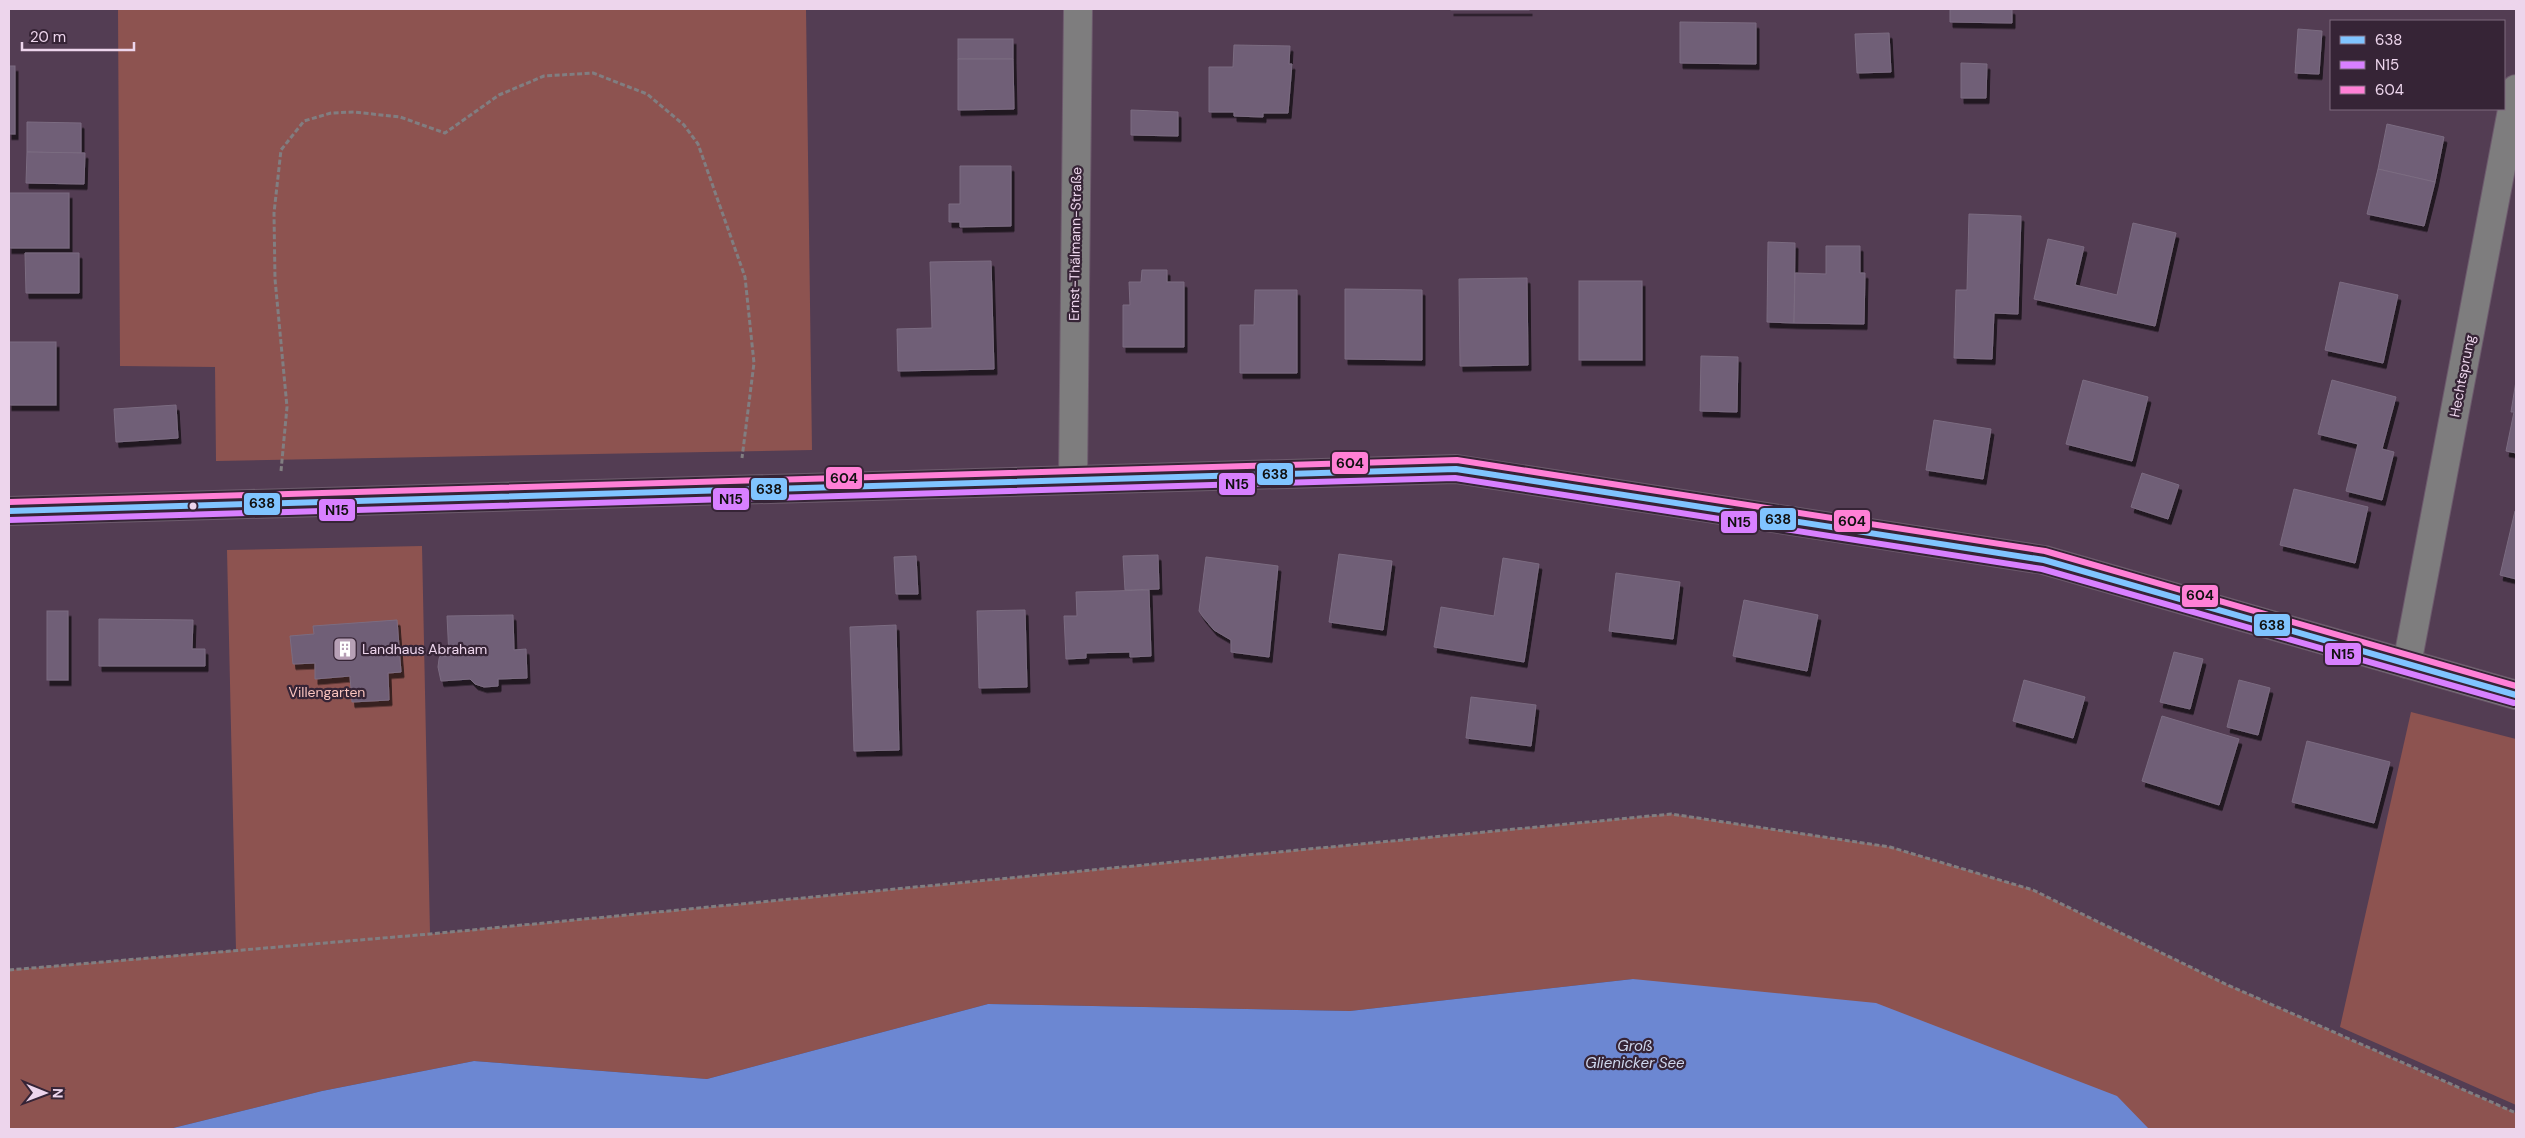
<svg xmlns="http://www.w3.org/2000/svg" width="2525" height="1138" font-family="'DM Sans',sans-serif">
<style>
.green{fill:#8d5350}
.water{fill:#6c87d2}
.building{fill:#705e77;stroke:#7b6c81;filter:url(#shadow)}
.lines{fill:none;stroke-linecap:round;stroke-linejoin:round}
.minor-casing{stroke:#6d5a6d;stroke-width:30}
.path{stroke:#817e81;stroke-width:3;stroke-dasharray:5 2.5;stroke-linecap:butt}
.minor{stroke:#7e7d7e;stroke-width:28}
.bus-1-casing{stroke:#362436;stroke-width:10}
.bus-2-casing{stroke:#362436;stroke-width:10}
.bus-3-casing{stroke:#362436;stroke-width:10}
.bus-1{stroke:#80c4ff;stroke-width:6}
.bus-2{stroke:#d880ff;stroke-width:6}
.bus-3{stroke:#ff80d6;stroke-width:6}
.bus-dot{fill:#edd5ec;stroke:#362436;stroke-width:2}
.labels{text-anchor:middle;stroke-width:4.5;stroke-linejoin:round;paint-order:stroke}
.street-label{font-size:14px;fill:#edd5ec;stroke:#362436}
.poi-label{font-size:14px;fill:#edd5ec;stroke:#362436;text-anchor:start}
.park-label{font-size:14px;fill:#fac4be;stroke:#362436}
.water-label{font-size:15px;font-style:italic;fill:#ced7ed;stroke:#362436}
.line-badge{stroke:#362436;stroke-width:2}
.pale-badge-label{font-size:14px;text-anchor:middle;font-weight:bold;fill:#111}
</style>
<defs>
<filter id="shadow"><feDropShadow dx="3" dy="5.5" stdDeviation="0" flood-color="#0009"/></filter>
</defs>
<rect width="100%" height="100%" fill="#533d53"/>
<g class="green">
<polygon points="118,9 806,9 812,450 216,461 215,367 120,366"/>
<polygon points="422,546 430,934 1671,814 1890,847 2033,890 2221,982 2516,1113 2516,1129 2149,1129 1633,979 1350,1011 988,1004 707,1079 474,1061 322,1091 169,1129 9,1129 9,970 236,950 227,550"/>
<polygon points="2411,712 2516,739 2516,1105 2340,1027"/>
</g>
<polygon class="water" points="1633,979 1876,1003 2117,1096 2149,1129 169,1129 322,1091 474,1061 707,1079 988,1004 1350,1011"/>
<g class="building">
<rect x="1451" y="9" width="78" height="1"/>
<polygon points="1950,9 2012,9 2012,23 1950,22"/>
<polygon points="1680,22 1756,23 1756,64 1680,63"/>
<polygon points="2298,29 2322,31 2319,74 2295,73"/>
<polygon points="1889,33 1891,72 1857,73 1855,34"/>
<rect x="958" y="39" width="55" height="20"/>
<polygon points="1234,45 1290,46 1289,64 1292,64 1288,113 1263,113 1263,117 1234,116 1234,112 1209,112 1209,67 1233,67"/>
<polygon points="958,59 1013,59 1014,109 958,110"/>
<polygon points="1961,63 1987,64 1986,98 1961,98"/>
<rect x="9" y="66" width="6" height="68"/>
<polygon points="1131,110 1178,112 1178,136 1131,135"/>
<polygon points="27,122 81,123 81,153 27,152"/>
<polygon points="2387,124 2444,137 2435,182 2378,169"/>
<polygon points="27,152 85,153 84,184 26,183"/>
<polygon points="960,166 1011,166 1011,226 960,227 960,222 949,222 949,204 960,204"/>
<polygon points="2378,169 2435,182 2424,226 2367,214"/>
<rect x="9" y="193" width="60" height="55"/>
<polygon points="1969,214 2021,216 2018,314 1994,313 1992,359 1954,358 1956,290 1967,290"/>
<polygon points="2133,223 2176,233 2155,326 2034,299 2048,239 2084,247 2075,285 2117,295"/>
<polygon points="1768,242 1795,243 1794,323 1767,322"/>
<polygon points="1826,246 1860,246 1860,273 1865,273 1864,324 1794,323 1795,273 1826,274"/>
<polygon points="25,253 79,253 79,293 26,293"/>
<polygon points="991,261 994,369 898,371 897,329 932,328 930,262"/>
<polygon points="1142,270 1167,270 1167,282 1184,282 1184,347 1123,347 1123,305 1130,305 1129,282 1141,282"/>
<polygon points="1527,278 1528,365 1460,366 1459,279"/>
<rect x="1579" y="281" width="63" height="79"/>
<polygon points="2340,282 2398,295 2383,363 2325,350"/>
<polygon points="1345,289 1422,290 1422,360 1345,359"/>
<polygon points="1255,290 1297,290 1297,373 1240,373 1240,325 1254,325"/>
<rect x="9" y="342" width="47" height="63"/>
<polygon points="1701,356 1738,357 1737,412 1700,411"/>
<polygon points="2083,380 2148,397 2132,461 2066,444"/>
<polygon points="2332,380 2396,397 2382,449 2394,452 2382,500 2346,491 2358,444 2318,434"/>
<polygon points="2516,381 2516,453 2506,451 2514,412 2511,412"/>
<polygon points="176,405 178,438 116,442 114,409"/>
<polygon points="1934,420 1991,429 1983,479 1926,470"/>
<polygon points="2142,473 2179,485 2168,519 2131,507"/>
<polygon points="2294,489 2368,507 2355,563 2280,545"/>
<polygon points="2515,511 2516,511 2516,579 2500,575"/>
<polygon points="1339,554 1392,561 1383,630 1329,622"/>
<polygon points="1158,555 1159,589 1125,590 1123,556"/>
<polygon points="916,556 918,594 896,594 894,557"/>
<polygon points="1206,557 1278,566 1269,657 1231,652 1231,640 1214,630 1203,617 1199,611"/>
<polygon points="1503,558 1539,564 1524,662 1434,647 1441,607 1494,616"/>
<polygon points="1616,573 1680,582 1673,639 1609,631"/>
<polygon points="1149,590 1151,656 1130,657 1130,652 1086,653 1086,658 1066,659 1064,616 1077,616 1076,592"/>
<polygon points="1744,600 1818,615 1807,671 1733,656"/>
<polygon points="1025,610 1027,687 979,688 977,611"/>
<rect x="47" y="611" width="21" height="69"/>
<polygon points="513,615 514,650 526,649 527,678 498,679 498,686 484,687 475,684 470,679 441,681 438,667 439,659 440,656 449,656 447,616"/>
<polygon points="99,619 193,620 192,649 205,649 205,666 99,666"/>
<polygon points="397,620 401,672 388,673 389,700 352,702 350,676 315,679 315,663 293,664 290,636 314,634 313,626"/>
<polygon points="896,625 899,750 854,751 850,627"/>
<polygon points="2174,652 2203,659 2190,709 2160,702"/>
<polygon points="2024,680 2085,697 2073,738 2013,721"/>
<polygon points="2239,680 2270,688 2258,735 2227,727"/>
<polygon points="1471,697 1536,705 1531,746 1466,738"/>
<polygon points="2162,716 2239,739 2219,805 2142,781"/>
<polygon points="2307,741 2390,762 2374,823 2292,802"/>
</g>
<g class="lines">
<g class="minor-casing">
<g id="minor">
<polyline points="1073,480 1078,9"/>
<polyline points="9,511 1456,469 2044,560 2516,695"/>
<polyline points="2407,664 2516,89"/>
</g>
</g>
<g class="path">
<polyline points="281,471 287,407 275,279 274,213 281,150 304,121 331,113 354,112 400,117 445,133 499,95 544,76 593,73 647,94 684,125 698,144 745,277 754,363 742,458"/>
<polyline points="9,970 430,934 1671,814 1890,847 2033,890 2221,982 2516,1113"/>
</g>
<use href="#minor" class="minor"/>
<g class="bus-1-casing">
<polyline id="bus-1" points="9,511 1456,469 2044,560 2516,695"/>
</g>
<g class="bus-2-casing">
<polyline id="bus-2" points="9,520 1455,478 2042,569 2514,703"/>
</g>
<g class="bus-3-casing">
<polyline id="bus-3" points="9,502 1457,460 2045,551 2516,686"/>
</g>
<use href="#bus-1" class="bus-1"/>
<use href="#bus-2" class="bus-2"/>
<use href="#bus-3" class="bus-3"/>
</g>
<defs>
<g id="building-square" transform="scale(1.25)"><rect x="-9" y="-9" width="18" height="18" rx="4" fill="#b7a0b6" stroke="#362436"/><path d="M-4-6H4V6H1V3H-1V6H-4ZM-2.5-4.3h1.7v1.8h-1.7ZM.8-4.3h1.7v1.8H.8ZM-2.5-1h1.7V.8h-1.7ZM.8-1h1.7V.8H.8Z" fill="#fff"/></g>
</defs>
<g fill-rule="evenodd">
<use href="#building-square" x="345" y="649"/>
</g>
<circle class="bus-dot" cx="193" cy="506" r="4.5"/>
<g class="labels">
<g class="street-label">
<text transform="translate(1075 244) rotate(-89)" y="5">Ernst-Thälmann-Straße</text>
<text transform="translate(2462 376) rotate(-79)" y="5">Hechtsprung</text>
</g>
<g class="poi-label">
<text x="362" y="654">Landhaus Abraham</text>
</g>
<g class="park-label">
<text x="327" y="697">Villengarten</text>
</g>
<g class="water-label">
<text x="1635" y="1051">Groß<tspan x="1635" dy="17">Glienicker See</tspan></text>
</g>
</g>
<g class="line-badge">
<rect x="1331" y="451" width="38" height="24" rx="5" fill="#ff80d6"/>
<rect x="1256" y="462" width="38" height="24" rx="5" fill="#80c4ff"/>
<rect x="825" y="466" width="38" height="24" rx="5" fill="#ff80d6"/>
<rect x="1218" y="472" width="38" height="24" rx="5" fill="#d880ff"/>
<rect x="750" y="477" width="38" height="24" rx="5" fill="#80c4ff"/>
<rect x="712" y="487" width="38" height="24" rx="5" fill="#d880ff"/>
<rect x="243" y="492" width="38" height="24" rx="5" fill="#80c4ff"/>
<rect x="318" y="498" width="38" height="24" rx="5" fill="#d880ff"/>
<rect x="1759" y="507" width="38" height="24" rx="5" fill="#80c4ff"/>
<rect x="1833" y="509" width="38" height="24" rx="5" fill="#ff80d6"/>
<rect x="1720" y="510" width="38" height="24" rx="5" fill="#d880ff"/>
<rect x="2181" y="584" width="38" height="24" rx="5" fill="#ff80d6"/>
<rect x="2253" y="613" width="38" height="24" rx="5" fill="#80c4ff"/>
<rect x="2324" y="642" width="38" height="24" rx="5" fill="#d880ff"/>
</g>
<g class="pale-badge-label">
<text x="1350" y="468">604</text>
<text x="1275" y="479">638</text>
<text x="844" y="483">604</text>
<text x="1237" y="489">N15</text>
<text x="769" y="494">638</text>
<text x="731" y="504">N15</text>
<text x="262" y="508">638</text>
<text x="337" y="515">N15</text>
<text x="1778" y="524">638</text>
<text x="1852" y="526">604</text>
<text x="1739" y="527">N15</text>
<text x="2200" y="600">604</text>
<text x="2272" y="630">638</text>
<text x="2343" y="659">N15</text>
</g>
<rect width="2525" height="1138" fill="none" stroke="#edd5ec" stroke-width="20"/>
<rect x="2330" y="20" width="175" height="90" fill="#362436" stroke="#7f6b7f"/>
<rect x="2340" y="36" width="25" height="8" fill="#80c4ff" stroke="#7f6b7f"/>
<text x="2375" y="45" font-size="15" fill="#edd5ec">638</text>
<rect x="2340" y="61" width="25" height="8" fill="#d880ff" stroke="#7f6b7f"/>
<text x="2375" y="70" font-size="15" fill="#edd5ec">N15</text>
<rect x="2340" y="86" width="25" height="8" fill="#ff80d6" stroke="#7f6b7f"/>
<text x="2375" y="95" font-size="15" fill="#edd5ec">604</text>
<g transform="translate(45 1093) rotate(91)" stroke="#362436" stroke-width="4" paint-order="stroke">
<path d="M0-4L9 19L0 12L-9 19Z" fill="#edd5ec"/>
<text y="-8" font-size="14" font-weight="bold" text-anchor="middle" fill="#edd5ec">N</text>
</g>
<path d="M22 42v8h112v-8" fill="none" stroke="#edd5ec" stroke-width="2.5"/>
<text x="30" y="42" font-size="15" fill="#edd5ec" stroke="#362436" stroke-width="4" paint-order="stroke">20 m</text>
</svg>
